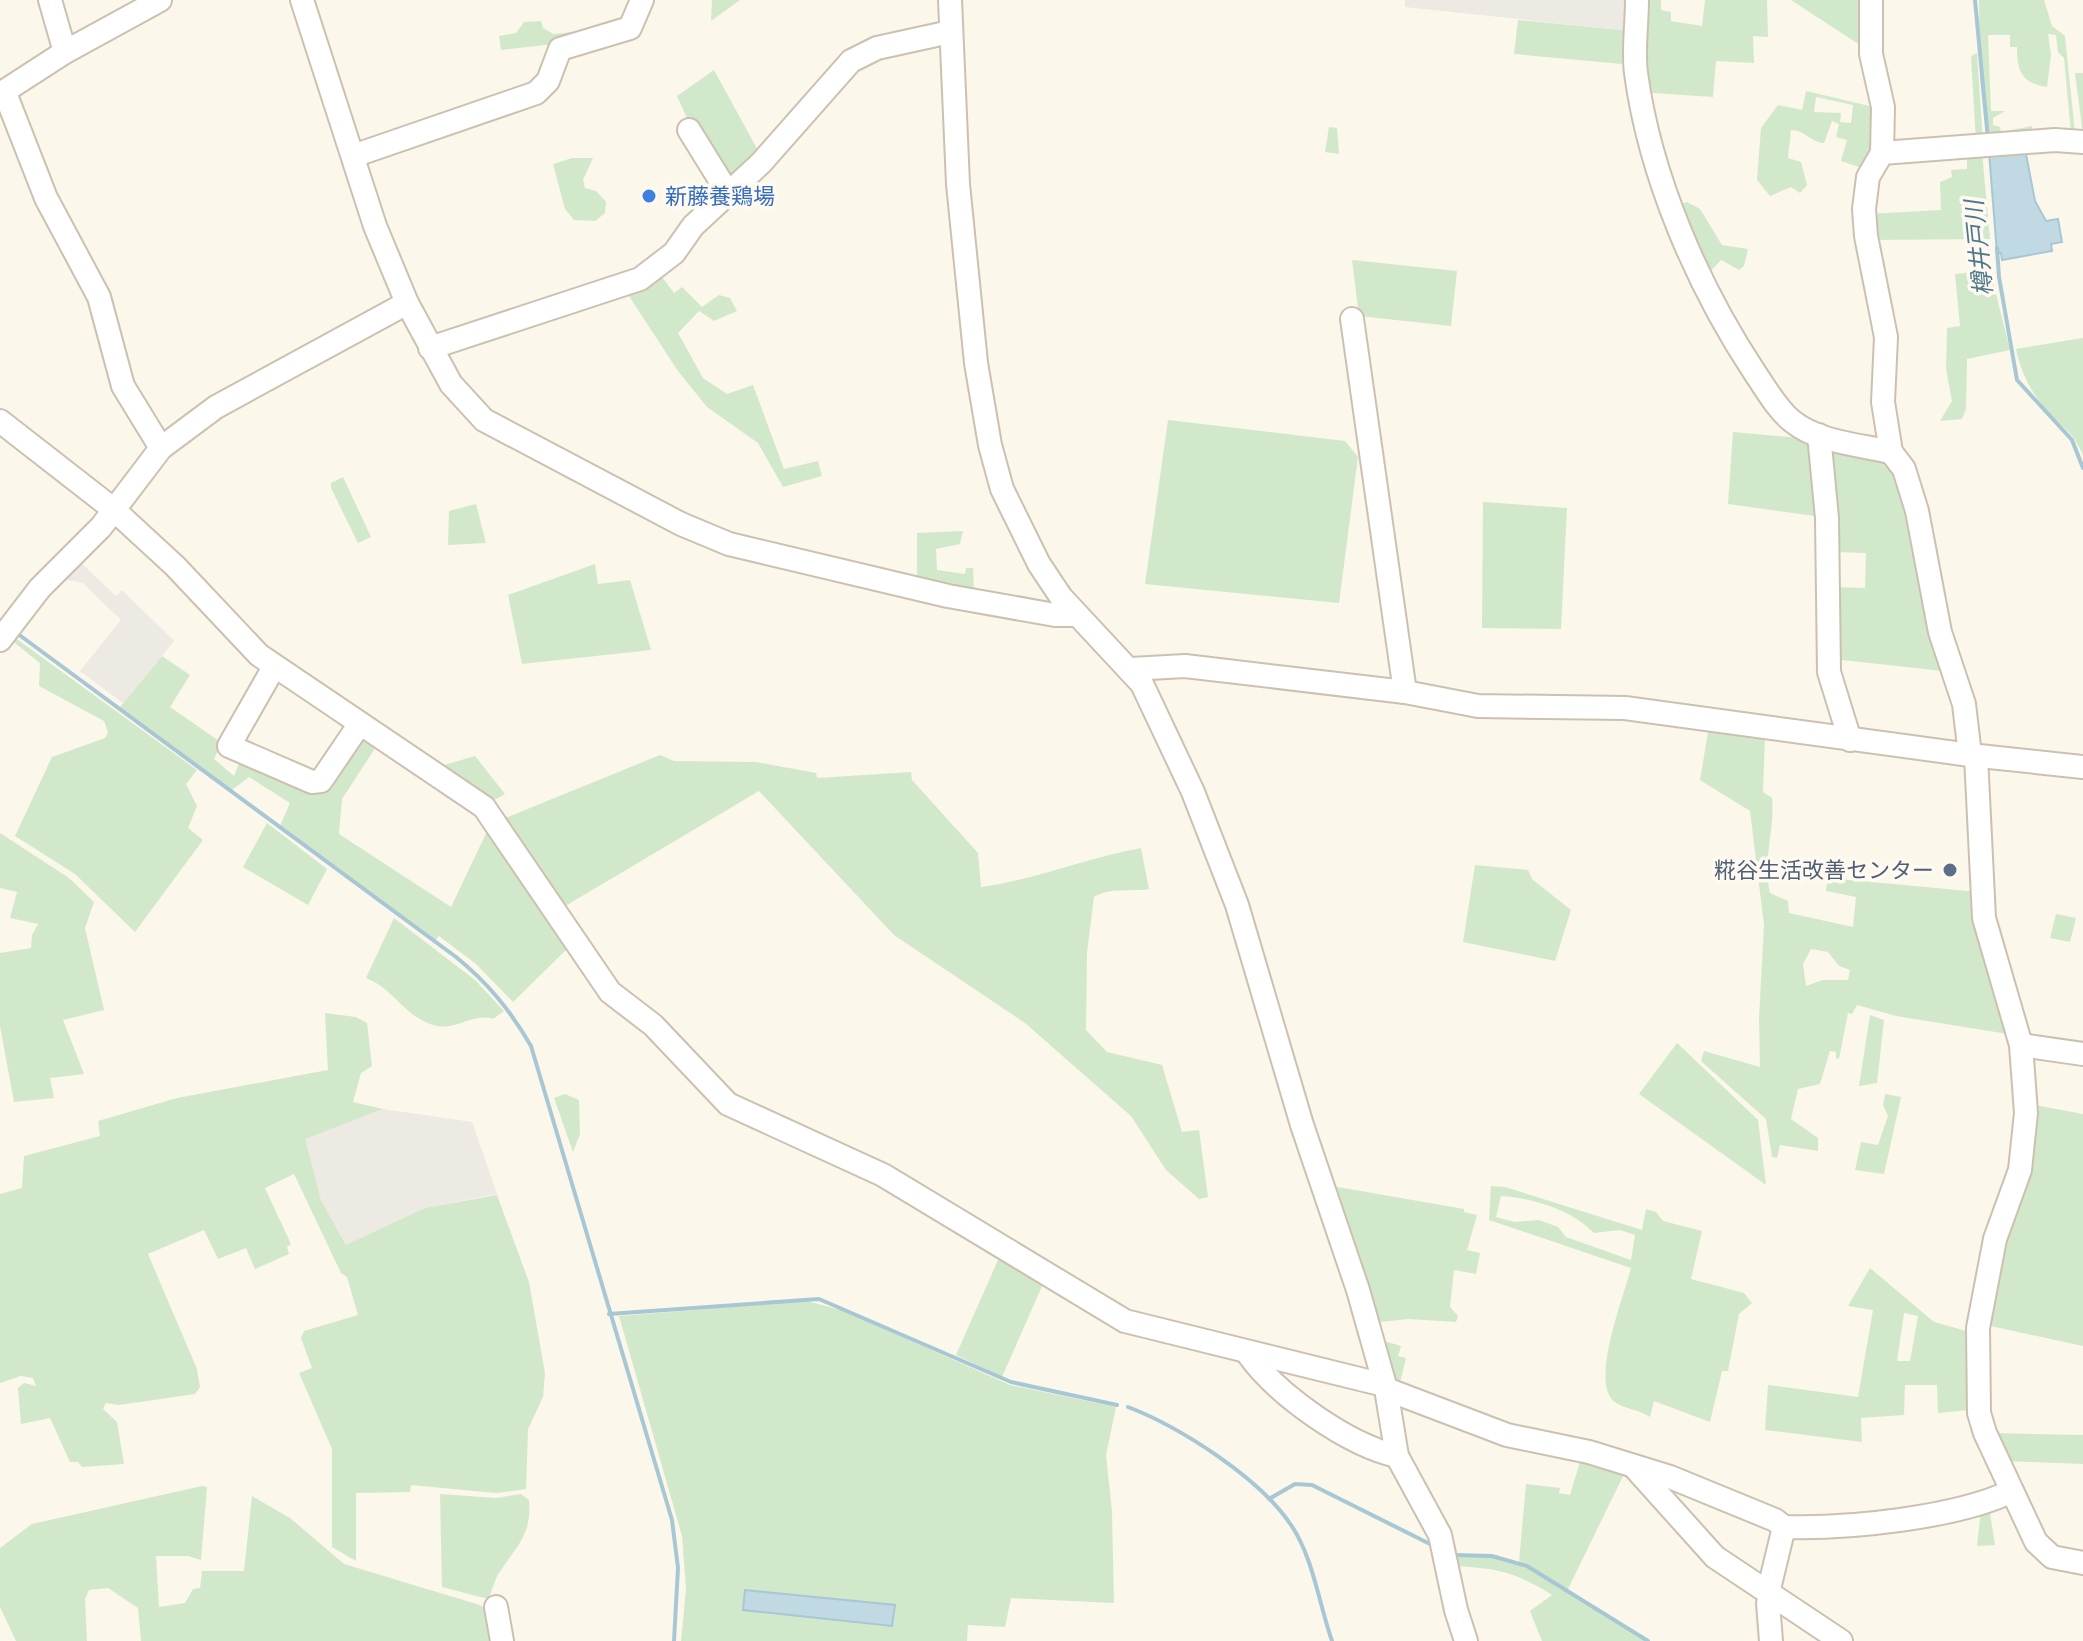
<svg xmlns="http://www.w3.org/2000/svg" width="2083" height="1641" font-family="Arial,'Noto Sans JP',sans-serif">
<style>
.industrial{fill:#ede9e3}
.green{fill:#d2e8ca;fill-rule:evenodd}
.water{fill:#c1d9e3;stroke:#a8c7d4;stroke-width:2}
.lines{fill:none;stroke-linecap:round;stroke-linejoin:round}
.stream{stroke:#a8c7d4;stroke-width:4}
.minor-casing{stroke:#ccc1b1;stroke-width:26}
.minor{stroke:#fff;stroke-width:22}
.shop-dot{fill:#3f7fe0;stroke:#fefaf1;stroke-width:3}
.service-dot{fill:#5c6f8a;stroke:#fefaf1;stroke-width:3}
.labels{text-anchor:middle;stroke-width:7;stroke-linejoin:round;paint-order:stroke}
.shop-label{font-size:22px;fill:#366cbe;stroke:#fefaf1;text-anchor:start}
.service-label{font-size:22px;fill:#4e5e75;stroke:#fefaf1;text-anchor:end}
.water-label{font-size:24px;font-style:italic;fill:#4f788b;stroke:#fefaf1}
</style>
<rect width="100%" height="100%" fill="#fbf7eb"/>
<g class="industrial">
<polygon points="1405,0 1630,0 1631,31 1405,7"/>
<polygon points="80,562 116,596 122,590 174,641 123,703 80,671 121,620 83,583 63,579"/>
<polygon points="383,1109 472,1122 497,1194 425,1208 347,1246 321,1200 304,1139"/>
</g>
<g class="green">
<polygon points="712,0 740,0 711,21"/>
<polygon points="1640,0 1661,0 1661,10 1671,12 1671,21 1702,26 1705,0 1767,0 1768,37 1753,36 1754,63 1716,61 1713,97 1653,93 1646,90"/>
<polygon points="1791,0 1867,0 1863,47"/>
<path d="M 1979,0 L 2044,0 L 2052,26 L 2065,36 L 2075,133 L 2071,133 L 2064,58 L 2058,52 L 2056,35 L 2048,34 L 2051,55 L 2047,87 C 2022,83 2017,72 2017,47 L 2010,47 L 2010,35 L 1988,35 L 1991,111 L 2005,111 L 1993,118 L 1993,125 L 2000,127 L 2001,132 L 2032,126 L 2032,136 L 1987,142 L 1980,79 Z"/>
<polygon points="1518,20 1631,31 1633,65 1514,54"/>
<polygon points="541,21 543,28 553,34 574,32 574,35 553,44 501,50 499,36 516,33 524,22"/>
<polygon points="1977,53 1983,142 1976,143 1971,56"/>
<polygon points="714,70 761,156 728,179 693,131 677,96"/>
<polygon points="2075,73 2083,73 2083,135"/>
<path d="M 1806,91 L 1878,108 L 1880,135 L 1862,168 L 1841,161 L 1847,140 L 1836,137 L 1839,124 L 1832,121 L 1824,143 C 1810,142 1805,130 1791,130 L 1788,158 L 1801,162 L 1807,185 L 1800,193 L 1791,187 L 1770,196 L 1757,180 L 1761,128 L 1778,105 L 1802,110 ZM 1816,97 L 1853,105 L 1851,123 L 1840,122 L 1841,113 L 1814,112 Z"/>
<polygon points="1329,127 1337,128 1339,154 1325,152"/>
<polygon points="1982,152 1990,239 1871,240 1868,214 1941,210 1940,182 1952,177 1951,170 1967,169 1967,153"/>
<polygon points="572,158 593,158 583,180 585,188 596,191 606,202 605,213 595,221 574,220 565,209 553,164"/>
<polygon points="1687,202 1700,209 1722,245 1748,249 1744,266 1739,270 1721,260 1704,278 1680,204"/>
<polygon points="1352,260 1457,271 1451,326 1359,316"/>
<polygon points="1979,272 1983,284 1993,282 2010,350 1967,359 1966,409 1962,419 1940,421 1952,401 1946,369 1947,328 1960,326 1955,274"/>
<polygon points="659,273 674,293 682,287 702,307 719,295 730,298 737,311 714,321 699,311 678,333 703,378 727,394 753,385 784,469 818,461 822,476 783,487 758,443 707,407 678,371 625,290"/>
<path d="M 2083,338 L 2083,455 C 2072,430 2063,429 2047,411 C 2031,392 2021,373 2016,349 Z"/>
<polygon points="1168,420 1345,441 1358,457 1339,603 1145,584"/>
<polygon points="1733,432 1810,439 1822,517 1728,504"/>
<polygon points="1831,444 1896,465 1952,672 1833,659 1835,587 1865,588 1866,553 1834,552"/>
<polygon points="343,477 371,537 358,543 331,488 331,483"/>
<polygon points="1483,502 1567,508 1561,629 1482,628"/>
<polygon points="476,504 486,543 448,545 449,511"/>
<polygon points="963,531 960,544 936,549 937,570 965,574 966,568 973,568 974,593 917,581 917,533"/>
<polygon points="595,564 598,584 630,580 651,650 522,664 508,595"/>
<polygon points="14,637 197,770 186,784 197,806 188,828 203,840 135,932 75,874 15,836 52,757 105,738 108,732 104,721 39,686 40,663 11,640"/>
<polygon points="162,656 190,675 170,707 222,743 214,759 234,776 242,756 308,787 355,736 379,742 342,799 339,834 451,907 491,823 570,946 513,1002 476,964 439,936 435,941 280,826 290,803 249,777 232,790 120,707"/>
<path d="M 1709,726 L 1765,735 L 1763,792 L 1772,798 C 1775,831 1762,860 1770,893 L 1788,901 L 1789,913 L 1853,927 L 1856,897 L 1826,891 L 1828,878 L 1979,892 L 2008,1034 L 1896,1016 L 1857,1005 L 1852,1014 L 1848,1013 L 1839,1059 L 1836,1058 L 1836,1052 L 1830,1051 L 1820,1084 L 1798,1089 L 1791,1119 L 1818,1138 L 1818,1151 L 1780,1145 L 1777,1158 L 1772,1157 L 1766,1119 L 1701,1061 L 1704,1051 L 1760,1067 L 1759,1018 L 1764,925 L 1750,811 L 1700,780 ZM 1811,949 L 1828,952 L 1839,966 L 1850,970 L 1848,980 L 1823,980 L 1806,986 L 1803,964 Z"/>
<path d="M 660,755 L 674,761 L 756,762 L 816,773 L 817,778 L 911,772 L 912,780 L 978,853 L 981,887 C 1035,880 1086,858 1141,848 L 1149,889 C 1131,892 1110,887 1094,897 L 1087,952 L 1086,1030 L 1107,1052 L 1162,1065 L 1182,1132 L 1199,1130 L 1208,1197 L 1199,1199 L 1166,1170 L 1131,1116 L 1025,1023 L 894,935 L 759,791 L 562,908 L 498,821 Z"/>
<polygon points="475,756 505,794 485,805 434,768"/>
<polygon points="267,823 327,869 308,905 243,867"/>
<polygon points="0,833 69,878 94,902 85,928 104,1010 63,1020 84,1074 50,1078 54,1098 14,1102 0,1026 0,953 31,948 32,935 38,924 10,918 17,892 0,888"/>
<polygon points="1475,865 1528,870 1532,879 1571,910 1555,961 1463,942"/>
<polygon points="2056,914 2076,918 2070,942 2050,938"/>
<path d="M 394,918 L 475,980 L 504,1011 L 493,1019 C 472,1012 456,1032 433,1025 C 404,1016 393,988 366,978 Z"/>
<polygon points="325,1013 356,1017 367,1023 372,1066 361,1073 353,1102 383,1109 305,1139 321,1200 346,1245 425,1208 497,1195 529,1282 545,1373 543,1397 528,1429 526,1489 496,1493 411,1485 410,1492 356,1493 356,1561 332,1547 332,1449 299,1373 312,1368 301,1338 304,1331 358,1315 347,1277 341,1273 294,1174 265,1188 291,1244 287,1247 289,1254 255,1269 246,1248 218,1259 204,1230 148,1254 197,1369 200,1387 195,1394 119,1405 106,1403 103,1409 117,1422 124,1464 82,1467 78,1462 70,1462 50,1418 21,1424 18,1388 24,1383 36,1386 33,1378 21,1376 0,1383 0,1194 22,1188 24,1156 100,1136 98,1121 177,1098 328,1070"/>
<polygon points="1870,1015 1884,1020 1877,1083 1859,1086"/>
<polygon points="1677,1043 1758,1120 1766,1185 1639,1094"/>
<polygon points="565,1094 579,1100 580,1134 573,1152 554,1098"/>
<polygon points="1885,1094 1901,1097 1884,1174 1855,1170 1861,1142 1878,1145 1888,1116 1883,1105"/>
<polygon points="2030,1104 2083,1114 2083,1346 1986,1325"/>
<polygon points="1332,1186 1464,1209 1464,1212 1477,1215 1467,1250 1480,1253 1476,1274 1454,1270 1450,1307 1458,1316 1456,1322 1408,1319 1372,1323"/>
<path d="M 1491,1186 L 1505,1187 L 1642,1230 L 1646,1209 L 1656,1212 L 1663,1221 L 1702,1231 L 1691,1279 L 1744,1293 L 1752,1303 L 1739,1314 L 1728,1371 L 1722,1371 L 1710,1422 L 1654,1401 L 1650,1417 C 1640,1410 1626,1409 1616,1403 C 1588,1385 1624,1297 1631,1268 L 1489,1220 ZM 1501,1196 C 1533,1198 1572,1210 1594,1233 L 1620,1230 L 1635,1235 L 1631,1260 L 1566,1237 L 1558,1227 L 1539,1220 L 1515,1222 L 1496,1217 Z"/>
<polygon points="1002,1251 1046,1277 1002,1377 956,1355"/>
<path d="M 1870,1268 L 1934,1322 L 1970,1332 L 1969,1410 L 1938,1413 L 1937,1385 L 1905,1385 L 1904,1415 L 1861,1418 L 1862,1442 L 1765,1430 L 1768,1385 L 1858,1397 L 1873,1310 L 1848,1306 ZM 1904,1313 L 1918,1316 L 1910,1361 L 1897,1361 Z"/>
<polygon points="807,1301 844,1311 1010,1385 1116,1407 1106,1455 1112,1511 1114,1603 1011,1598 1005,1627 968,1625 967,1641 681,1641 686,1588 682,1536 619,1316"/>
<polygon points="1377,1339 1401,1346 1398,1356 1406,1358 1399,1387 1392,1385"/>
<polygon points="1991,1433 2083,1435 2083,1464 2003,1461"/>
<polygon points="1582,1455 1626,1470 1567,1591 1519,1562 1526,1484 1560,1488 1559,1493 1570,1495"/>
<polygon points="202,1486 207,1487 201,1560 188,1556 156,1556 159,1607 185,1603 193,1589 200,1588 202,1571 244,1571 252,1496 290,1518 344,1564 480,1605 489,1611 500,1641 141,1641 138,1608 108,1588 89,1590 85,1599 87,1641 16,1641 0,1607 0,1548 32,1524"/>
<path d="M 440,1494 L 496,1498 L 521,1494 L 529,1500 C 532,1533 518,1545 501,1570 C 494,1579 493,1590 488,1599 L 442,1587 Z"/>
<polygon points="1989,1507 1995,1545 1977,1546 1981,1509"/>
<path d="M 1454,1554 L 1490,1557 L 1527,1566 L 1647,1641 L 1542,1641 L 1530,1611 L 1552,1595 C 1516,1572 1496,1568 1454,1566 Z"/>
</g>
<g class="water">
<polygon points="2025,149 2035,201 2046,221 2058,219 2062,242 2051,244 2052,251 2002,260 2001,253 1997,253 1989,152"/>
<polygon points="745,1590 895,1605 892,1626 743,1610"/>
</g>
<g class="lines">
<g class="stream">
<polyline points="1975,0 1988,139"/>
<polyline points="1997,248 1999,277 2017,380 2072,440 2083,468"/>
<path d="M 18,634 L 456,957 C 488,983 510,1010 531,1046 L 672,1520 L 678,1568 L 674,1641"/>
<polyline points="609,1314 819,1299 1011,1382 1117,1405"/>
<path d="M 1128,1407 C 1180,1427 1260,1478 1291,1525 C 1313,1557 1319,1604 1332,1641"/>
<polyline points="1269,1499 1295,1484 1312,1485 1432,1545"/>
<polyline points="1454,1555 1492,1556 1527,1566 1648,1641"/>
</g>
<g class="minor-casing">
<g id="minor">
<polyline points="50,0 65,52"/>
<polyline points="302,0 375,226 407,303 451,384 484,420 681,524 729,544 948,596 1055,615 1073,615"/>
<polyline points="950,0 958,184 976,363 990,445 1002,489 1039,564 1061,597 1142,684 1193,792 1237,905 1302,1125 1358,1290 1386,1389 1397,1456 1440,1535 1456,1610 1466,1641"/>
<path d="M 1637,0 C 1637,24 1633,50 1636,73 C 1650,177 1698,287 1755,373 C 1766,389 1777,409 1792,421 C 1817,442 1860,445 1891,452"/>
<polyline points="1871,0 1871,54 1883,107 1882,153 1868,177 1864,209 1866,236 1886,337 1883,402 1891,452 1904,469 1917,511 1940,632 1964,704 1970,755"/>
<polyline points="5,93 46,198 99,297 123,386 161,448"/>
<polyline points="0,94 65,52 160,0"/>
<polyline points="689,130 728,193"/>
<polyline points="1882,153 2055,140 2083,142"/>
<polyline points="353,156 536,93 548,81 560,49 630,28 642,0"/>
<polyline points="1352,319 1405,692"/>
<polyline points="430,348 640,279 674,253 693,226 761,163 851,61 877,48 950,32"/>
<polyline points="0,421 113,509 175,566 259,655 484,807 610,992 653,1025 728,1104 883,1175 1125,1321 1384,1385"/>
<polyline points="1819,435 1827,518 1829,672 1850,740"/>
<polyline points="0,640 40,588 101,527 161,448 216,407 407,303"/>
<polyline points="274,667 229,746 312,782 321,781 359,725"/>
<polyline points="1131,669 1185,666 1405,692 1478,706 1625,708 1970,755 2083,767"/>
<polyline points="1976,756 1984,918 2021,1045 2026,1113 2020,1170 1995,1239 1978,1328 1979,1413 1985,1433 2036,1542 2052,1557 2083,1563"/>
<polyline points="2021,1045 2083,1054"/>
<path d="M 1248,1354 C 1277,1395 1348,1445 1397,1456"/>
<polyline points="1386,1389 1507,1435 1589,1452 1670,1477 1775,1520 1784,1527 1768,1593"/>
<polyline points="1635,1468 1715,1557 1841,1641"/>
<path d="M 1784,1527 C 1847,1529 1956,1518 2012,1491"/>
<polyline points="496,1607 502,1641"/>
<polyline points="1771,1641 1768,1603 1772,1597"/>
</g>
</g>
<use href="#minor" class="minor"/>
</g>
<circle class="shop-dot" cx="649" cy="196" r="8"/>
<circle class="service-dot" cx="1950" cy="870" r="8"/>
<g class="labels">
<g class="shop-label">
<text x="665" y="204">新藤養鶏場</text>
</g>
<g class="service-label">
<text x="1934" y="878">糀谷生活改善センター</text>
</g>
<g class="water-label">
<text transform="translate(1979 248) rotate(-96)" y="8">樽井戸川</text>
</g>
</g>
</svg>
